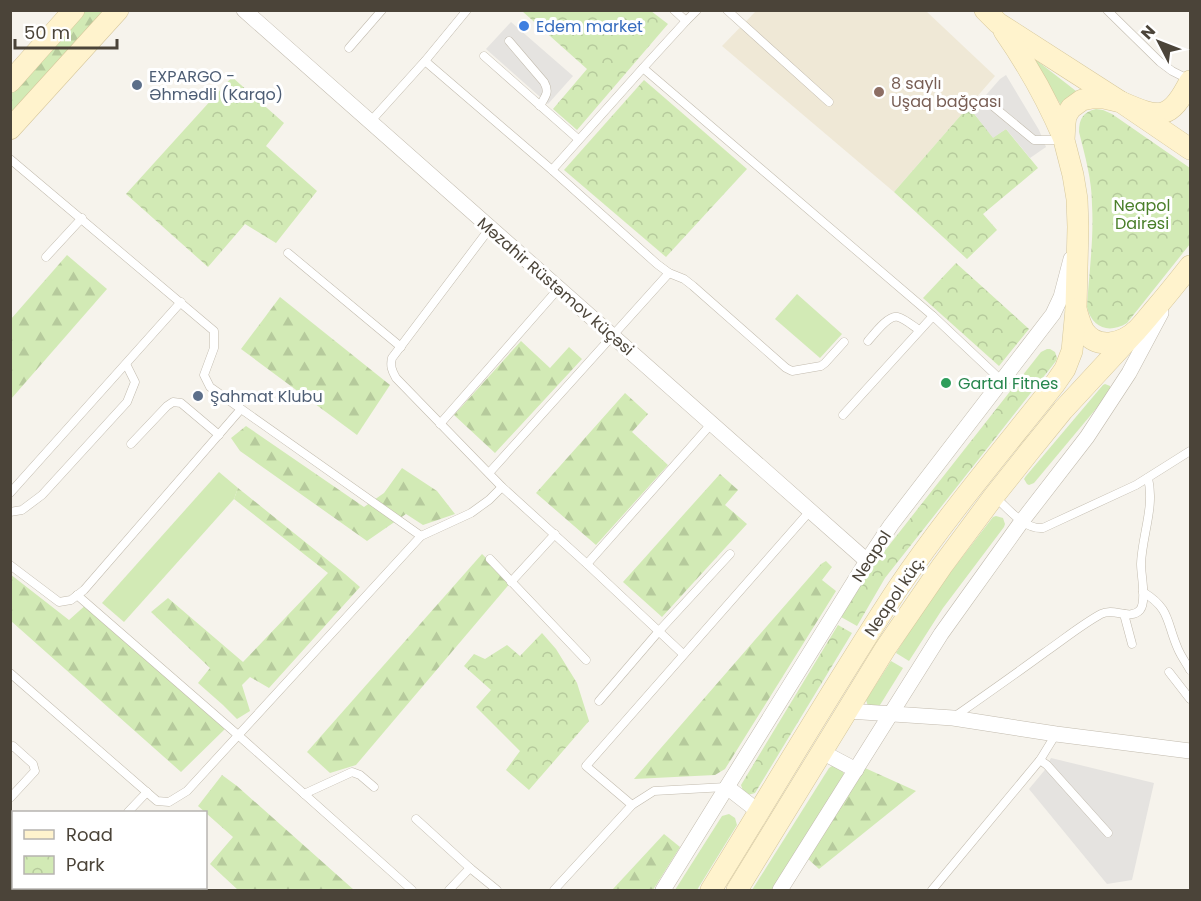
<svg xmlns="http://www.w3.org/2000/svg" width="1201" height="901" font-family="Poppins,sans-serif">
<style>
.education{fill:#efe8d6}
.grass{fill:#d2eab5}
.forest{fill:url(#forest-firs)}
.park{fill:url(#park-crowns)}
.parking{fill:#e5e3e0}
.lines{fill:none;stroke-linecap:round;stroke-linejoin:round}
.lane-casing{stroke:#c2bbae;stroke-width:9}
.street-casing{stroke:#c2bbae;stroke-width:16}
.secondary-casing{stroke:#d6c79b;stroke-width:22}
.lane{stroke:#fff;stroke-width:8}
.street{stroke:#fff;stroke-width:15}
.secondary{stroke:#fff3cd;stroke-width:21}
.shop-dot{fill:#3f7fe0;stroke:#fff;stroke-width:2}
.service-dot{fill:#5c6f8a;stroke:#fff;stroke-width:2}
.education-dot{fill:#8d6e63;stroke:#fff;stroke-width:2}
.leisure-dot{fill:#2e9e5b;stroke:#fff;stroke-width:2}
.labels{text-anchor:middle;stroke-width:6;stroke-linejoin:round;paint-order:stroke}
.shop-label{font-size:16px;fill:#366cbe;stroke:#fff;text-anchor:start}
.service-label{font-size:16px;fill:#4e5e75;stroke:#fff;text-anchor:start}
.education-label{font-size:16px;fill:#785e54;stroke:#fff;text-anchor:start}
.park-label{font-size:16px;fill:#4a7f2a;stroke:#fff}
.street-label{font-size:16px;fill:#4b4439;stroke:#fff}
.leisure-label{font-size:16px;fill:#27864d;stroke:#fff;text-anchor:start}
</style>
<defs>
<pattern id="forest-firs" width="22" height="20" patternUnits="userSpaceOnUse" patternTransform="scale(1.5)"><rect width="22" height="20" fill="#d2eab5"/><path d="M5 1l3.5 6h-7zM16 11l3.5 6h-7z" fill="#b6ca9c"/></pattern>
<pattern id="park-crowns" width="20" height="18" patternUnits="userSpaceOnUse" patternTransform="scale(1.5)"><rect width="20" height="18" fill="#d2eab5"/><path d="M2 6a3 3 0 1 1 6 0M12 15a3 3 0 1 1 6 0" fill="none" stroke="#b6ca9c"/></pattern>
</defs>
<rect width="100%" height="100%" fill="#f6f3ec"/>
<polygon class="education" points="756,11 926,11 995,76 894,192 722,46"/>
<g class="grass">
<polygon points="1027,53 1076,91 1061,105"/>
<polygon points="797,294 842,334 820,358 775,319"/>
<polygon points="1105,384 1110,386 1110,392 1034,483 1029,485 1027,484 1024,479 1026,476 1103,385"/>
<polygon points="219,472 238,488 234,499 124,622 102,603"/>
<polygon points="996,516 1003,518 1005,524 1004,527 943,608 909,661 896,653 930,599 993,517"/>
<polygon points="891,661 903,668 880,705 878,708 868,706 866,700"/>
<path d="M 832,766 C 838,766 842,769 844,774 L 773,890 L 752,890 L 829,768 Z"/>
<polygon points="729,814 735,818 737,825 697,890 675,890 722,816"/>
</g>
<g class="forest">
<polygon points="83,11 105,11 11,117 11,92"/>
<polygon points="67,255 107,289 11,399 11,319"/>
<polygon points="280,297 390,385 357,435 241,349"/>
<polygon points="521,341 550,368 569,347 582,359 495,453 454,415"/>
<polygon points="625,393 648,414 632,432 668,465 596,545 536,493"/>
<polygon points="246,426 364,507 384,493 402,468 437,491 455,514 423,525 406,514 367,541 240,451 231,438"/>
<polygon points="720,474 738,490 725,505 747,524 662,617 623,582"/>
<polygon points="238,488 345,574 360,587 269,688 250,677 242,685 250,711 237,719 223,705 198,683 210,668 151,612 168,598 243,662 328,573 234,499"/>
<polygon points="482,554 511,582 356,765 330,773 307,752"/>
<polygon points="826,561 832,567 822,580 836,591 725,769 715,775 634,779 821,564"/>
<polygon points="10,574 69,620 88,603 227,727 181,772 11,621"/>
<polygon points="865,768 916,791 819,869 808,859"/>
<polygon points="222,775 237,786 354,890 238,890 210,864 233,837 198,806"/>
<polygon points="664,834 680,847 653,890 612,890"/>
</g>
<g class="park">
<polygon points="522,11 651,11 668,24 577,130 553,109 587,69"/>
<polygon points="232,77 284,123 266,146 317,191 276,243 245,224 208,267 126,194"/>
<polygon points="644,80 747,169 666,257 564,170"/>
<polygon points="968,107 972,111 993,137 1006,129 1038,168 983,214 997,230 967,259 894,192"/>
<path d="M 1096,109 L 1103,110 L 1112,114 L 1190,168 L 1190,244 L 1127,323 C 1109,334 1092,328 1087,307 C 1089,273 1094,239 1092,205 C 1092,180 1085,156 1079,132 C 1079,119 1083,112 1096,109 Z"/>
<polygon points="956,263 1029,329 999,366 923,298"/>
<polygon points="1047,349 1050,349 1055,352 1057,358 1056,361 885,578 857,626 841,617 872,567 1041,352"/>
<polygon points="838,625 852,633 755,793 748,795 743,791 741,785"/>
<polygon points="542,633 556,649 577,683 589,721 529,790 506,770 520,751 476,707 491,690 464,666 474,654 485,659 507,645 520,656"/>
</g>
<g class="parking">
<polygon points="511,22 573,76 548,104 486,49"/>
<polygon points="1006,75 1039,130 1046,147 1030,158 1006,129 993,138 972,111 1000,79"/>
<polygon points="1051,758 1154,783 1132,880 1107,884 1029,789 1044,771"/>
</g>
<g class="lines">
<g class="lane-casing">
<g id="lane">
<polyline points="674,10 686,21 697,10"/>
<polyline points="727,10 829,102"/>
<polyline points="1107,10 1160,62 1172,71 1190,80"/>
<path d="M 509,41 L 544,82 C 550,93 545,96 540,106"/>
<polyline points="349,48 382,10"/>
<polyline points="484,56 578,139"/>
<polyline points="425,61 552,170 657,264 669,273 489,473"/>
<polyline points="643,68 933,316"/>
<polyline points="994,107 1034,140 1062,140"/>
<polyline points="370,122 425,61 467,10"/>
<polyline points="10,159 214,331 214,348 204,375 210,387 421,536"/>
<polyline points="552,170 643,68 686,21"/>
<path d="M 490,228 L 392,358 C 390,366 392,371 396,378 L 502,487 L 587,564 L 683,654"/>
<polyline points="288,253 401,347"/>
<polyline points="46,257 82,218"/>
<polyline points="669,273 684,279 693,286 786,368 792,371 821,366 825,363 844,342"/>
<path d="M 868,341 C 874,334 889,314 898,317 C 905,319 913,326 919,330"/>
<polyline points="843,415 933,316 1001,380"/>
<polyline points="440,424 559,288"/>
<polyline points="131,444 167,406 173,402 181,403 219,435"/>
<polyline points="10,493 181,302"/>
<path d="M 995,497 C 1008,508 1024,530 1043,528 L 1136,485 L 1190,451"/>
<polyline points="10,512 22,510 42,495 127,402 135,382 126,364"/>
<polyline points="490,559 586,660"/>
<polyline points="587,564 712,423"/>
<polyline points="10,565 59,602 71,600 84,590 241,409"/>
<polyline points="511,582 555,534"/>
<path d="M 1143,592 C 1171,609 1166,622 1178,649 C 1181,656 1186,663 1190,670"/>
<polyline points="77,595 238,735 412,890"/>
<polyline points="1124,614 1132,644"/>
<polyline points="1169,672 1190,699"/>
<polyline points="10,673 157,801 169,802 187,791 421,536 471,513 489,500 502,487"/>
<polyline points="599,701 659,631 730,554"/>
<path d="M 954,717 C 984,696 1014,675 1044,653 C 1063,640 1081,625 1101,614 C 1114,607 1130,621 1140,610 C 1147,601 1141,576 1141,564 C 1142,535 1155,507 1148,478"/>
<polyline points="10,748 13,746 33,764 35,771 10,798"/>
<polyline points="1040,760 1047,765 1108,833"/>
<polyline points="304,794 352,772 360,775 374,787"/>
<polyline points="632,805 654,791 726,787"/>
<polyline points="128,812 147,792"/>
<polyline points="416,819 470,868 449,890"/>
<polyline points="470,868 497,890"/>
<polyline points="133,888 134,890"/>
<polyline points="142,888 145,890"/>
<polyline points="17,890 20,888"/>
<polyline points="554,890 632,805 586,766 810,511"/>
<polyline points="932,890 1040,760 1056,734"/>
</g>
</g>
<g class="street-casing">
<g id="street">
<polyline points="244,10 867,561"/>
<polyline points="848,711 953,718 1056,734 1190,751"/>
<polyline points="822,752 856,770"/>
<polyline points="727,787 759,812"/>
<polyline points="663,890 867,561 891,525 1053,314 1061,297 1071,259"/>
<polyline points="780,890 941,634 1022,521 1087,437 1129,373 1161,313"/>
</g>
</g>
<g class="secondary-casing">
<g id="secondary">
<path d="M 985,10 L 998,23 L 1121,102 C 1160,119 1170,121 1190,81"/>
<path d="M 1004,31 C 1029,67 1046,97 1063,137"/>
<polyline points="10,82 74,10"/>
<polyline points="10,129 118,10"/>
<path d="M 1190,149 L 1121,102 L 1104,98 L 1092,98 L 1082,100 L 1071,108 L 1066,116 L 1065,123 L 1064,140 L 1073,175 L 1077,199 L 1078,227 L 1076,309 C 1078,316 1080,324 1084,331 C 1097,350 1122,344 1137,330 C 1143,324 1149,316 1155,309 C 1167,295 1179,280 1190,266"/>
<path d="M 711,890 C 773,790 833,687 898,588 C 946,517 1001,452 1054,385 L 1065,369 L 1072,351 L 1076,309"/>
<polyline points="737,890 885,649 942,566 994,496 1029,452 1063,410 1136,331"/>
</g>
</g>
<use href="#lane" class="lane"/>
<use href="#street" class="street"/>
<use href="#secondary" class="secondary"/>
</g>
<circle class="shop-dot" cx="524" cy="26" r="6"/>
<g class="service-dot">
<circle cx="137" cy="85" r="6"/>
<circle cx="198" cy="396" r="6"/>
</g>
<circle class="education-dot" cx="879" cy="92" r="6"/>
<circle class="leisure-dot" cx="946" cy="383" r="6"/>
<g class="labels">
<g class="shop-label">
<text x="536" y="32">Edem market</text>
</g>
<g class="service-label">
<text x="149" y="82">EXPARGO -<tspan x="149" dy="18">Əhmədli (Karqo)</tspan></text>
<text x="210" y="402">Şahmat Klubu</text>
</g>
<g class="education-label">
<text x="891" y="89">8 saylı<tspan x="891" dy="18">Uşaq bağçası</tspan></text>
</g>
<g class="park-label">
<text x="1142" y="211">Neapol<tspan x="1142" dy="18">Dairəsi</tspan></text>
</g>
<g class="street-label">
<text transform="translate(556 286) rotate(41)" y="6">Məzahir Rüstəmov küçəsi</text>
<text transform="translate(871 556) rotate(-57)" y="6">Neapol</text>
<text transform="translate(894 596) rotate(-56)" y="6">Neapol küç.</text>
</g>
<g class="leisure-label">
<text x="958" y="389">Gartal Fitnes</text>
</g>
</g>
<rect width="1201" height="901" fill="none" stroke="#4b4439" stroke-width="24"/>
<rect x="12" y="811" width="195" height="78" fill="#ffffff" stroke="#b7b4b0" stroke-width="1.5"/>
<rect x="24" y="830" width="30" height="9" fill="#fff3cd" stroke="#b7b4b0" stroke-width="1.5"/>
<text x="66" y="841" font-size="18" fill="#4b4439">Road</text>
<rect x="24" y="856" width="30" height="18" fill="url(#park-crowns)" stroke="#b7b4b0" stroke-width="1.5"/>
<text x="66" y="871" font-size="18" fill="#4b4439">Park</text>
<g transform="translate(1159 42) rotate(312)" stroke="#ffffff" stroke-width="4.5" paint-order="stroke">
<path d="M0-4.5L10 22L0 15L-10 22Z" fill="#4b4439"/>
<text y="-9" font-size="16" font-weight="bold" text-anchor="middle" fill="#4b4439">N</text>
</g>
<path d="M15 39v9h102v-9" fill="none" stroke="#4b4439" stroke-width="3"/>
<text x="24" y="39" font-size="18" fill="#4b4439" stroke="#ffffff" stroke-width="4.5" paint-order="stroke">50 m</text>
</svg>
